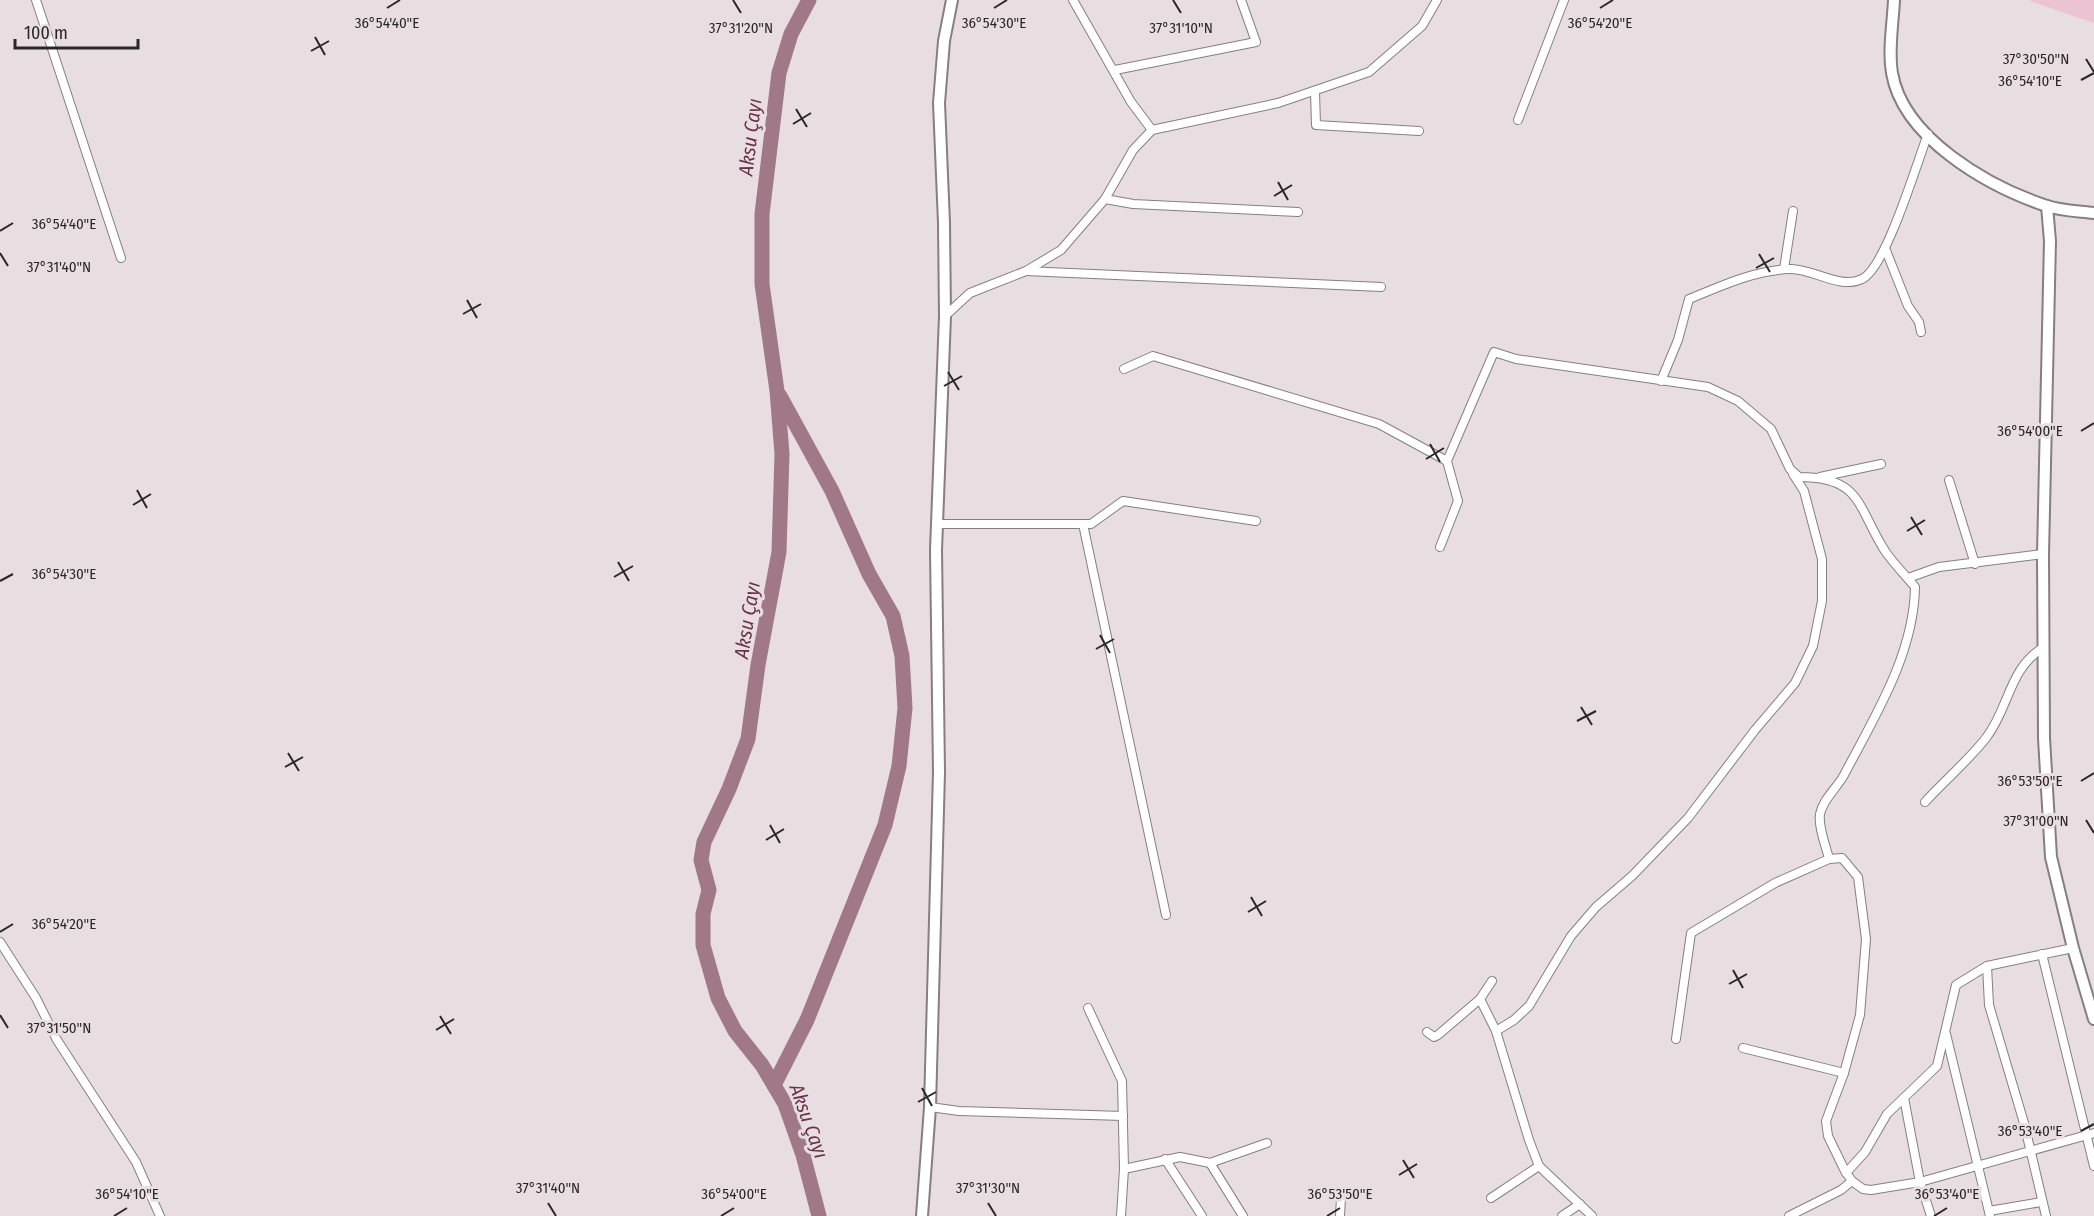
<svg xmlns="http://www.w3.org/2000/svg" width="2094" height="1216" font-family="'Fira Sans Condensed',sans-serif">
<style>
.green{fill:#ecc3d2}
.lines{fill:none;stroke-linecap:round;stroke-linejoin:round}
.river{stroke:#a17887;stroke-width:15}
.street-casing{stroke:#867e81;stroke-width:10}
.secondary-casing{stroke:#867e81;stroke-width:14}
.street{stroke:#fff;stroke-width:8}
.secondary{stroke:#fff;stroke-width:10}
.ticks{fill:none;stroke:#2a2728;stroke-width:2}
.labels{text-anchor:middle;stroke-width:6;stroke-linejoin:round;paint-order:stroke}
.water-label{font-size:20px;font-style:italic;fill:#6a314a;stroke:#e8dee2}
.ticks-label{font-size:15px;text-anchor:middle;fill:#2a2728;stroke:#e8dee2;stroke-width:6;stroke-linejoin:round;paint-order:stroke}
</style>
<rect width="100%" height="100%" fill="#e8dee2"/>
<polygon class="green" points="2030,0 2094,0 2094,23 2030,1"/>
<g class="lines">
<g class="river">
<polyline points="809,0 791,34 779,73 762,214 762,284 777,391 782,454 779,552 758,665 748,739 729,789 704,842 701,860 709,890 703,914 703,945 718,998 735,1031 762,1065 785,1104 803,1155 819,1216"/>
<polyline points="774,1085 807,1020 885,825 899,766 905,708 902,656 893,616 869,574 832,491 780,396"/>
</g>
<g class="street-casing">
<g id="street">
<polyline points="36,0 121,258"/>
<polyline points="1073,0 1131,102 1152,130"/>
<polyline points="1115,70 1256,42 1241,0"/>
<polyline points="1315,92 1316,125 1419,131"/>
<polyline points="1518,120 1564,0"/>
<polyline points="1105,199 1133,204 1298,212"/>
<polyline points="1885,248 1908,306 1919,322 1921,332"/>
<polyline points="1784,269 1793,211"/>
<polyline points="1026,271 1381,287"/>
<polyline points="945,316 970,293 1026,271 1061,250 1105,199 1133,150 1152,130 1278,103 1369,72 1422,26 1437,0"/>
<polyline points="1124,369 1153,356 1379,424 1447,461"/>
<path d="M 1661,381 L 1678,340 L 1689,299 C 1721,286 1755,270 1790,269 C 1812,268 1840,290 1862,279 C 1886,268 1917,162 1928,134"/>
<polyline points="1820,477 1881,464"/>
<polyline points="1949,480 1975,564"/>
<polyline points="938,524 1091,524 1123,501 1256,521"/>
<polyline points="1083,524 1166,915"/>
<path d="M 1440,547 L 1458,501 L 1447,461 L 1494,352 L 1516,359 L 1708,387 L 1738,401 L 1771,429 L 1790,469 L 1799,477 C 1862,477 1857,507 1885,551 C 1894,564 1905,575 1915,587 C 1914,654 1875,716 1844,775 C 1837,788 1823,799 1820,814 C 1818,827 1826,846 1829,859 L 1842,858 L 1858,877 L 1866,939 L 1860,1015 L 1844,1073 L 1826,1121 L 1828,1136 L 1845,1171 L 1852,1181 L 1863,1189 L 1871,1190 L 1920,1182 L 2094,1133"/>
<polyline points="1908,578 1939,567 2043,554"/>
<path d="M 1925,802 C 1945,780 1968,761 1986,738 C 2010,707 2008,669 2044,647"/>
<polyline points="0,942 36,998 57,1040 136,1162 160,1216"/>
<polyline points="2042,954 2094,1166"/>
<polyline points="1987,966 1989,1005 2024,1123 2046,1216"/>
<polyline points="1480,999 1496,1031"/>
<polyline points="1088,1008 1122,1081 1124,1169 1121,1216"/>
<polyline points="1427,1032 1434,1037 1438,1035 1480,999 1492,981"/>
<polyline points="1946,1034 1990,1216"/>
<polyline points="1676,1039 1691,933 1775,883 1829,859"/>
<polyline points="1743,1048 1844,1073"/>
<polyline points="1904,1098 1920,1182 1931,1216"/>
<polyline points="930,1107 959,1111 1123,1116"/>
<polyline points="1165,1159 1202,1216"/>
<polyline points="1210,1163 1243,1216"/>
<polyline points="1124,1169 1180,1157 1210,1163 1267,1143"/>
<polyline points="1846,1173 1865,1152 1887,1114 1937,1066 1956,985 1987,966 2073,948"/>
<polyline points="1491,1198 1539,1166"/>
<polyline points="1989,1211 2041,1202"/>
<polyline points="1340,1216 1341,1198"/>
<polyline points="1562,1216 1580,1204"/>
<polyline points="1592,1216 1539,1166 1529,1140 1496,1031 1514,1020 1529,1006 1571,936 1596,907 1632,876 1688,818 1755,730 1795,683 1813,646 1822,601 1822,559 1804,491 1793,474"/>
<polyline points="1789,1216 1841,1190 1852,1181"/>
</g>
</g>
<g class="secondary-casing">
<g id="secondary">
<path d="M 1894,0 C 1893,23 1888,50 1892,73 C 1903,138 1988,186 2044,205 C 2060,211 2078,211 2094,213"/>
<polyline points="2047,206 2050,241 2043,554 2044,738 2051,857 2073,948 2094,1019"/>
<polyline points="922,1216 930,1107 939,772 936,550 945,316 944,223 939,103 944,41 952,0"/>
</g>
</g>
<use href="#street" class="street"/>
<use href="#secondary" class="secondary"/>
</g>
<path class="ticks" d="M 733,0 L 741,13M 1173,0 L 1181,13M 387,8 L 400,0M 994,8 L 1007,0M 1600,8 L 1613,0M 315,37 L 325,55M 311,51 L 329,41M 2086,59 L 2094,72M 2081,80 L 2094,73M 796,109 L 807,127M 793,124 L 811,113M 1278,182 L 1288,200M 1274,196 L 1292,185M 0,231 L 13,223M 0,253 L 8,266M 1759,254 L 1770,272M 1756,268 L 1774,258M 467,300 L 477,318M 463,314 L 481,304M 948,372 L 959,390M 944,386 L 962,376M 2081,431 L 2094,423M 1430,444 L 1440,462M 1426,459 L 1444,448M 137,490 L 147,508M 133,505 L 151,494M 1911,517 L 1922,535M 1907,531 L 1925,520M 618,562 L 629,581M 614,577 L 633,566M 0,581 L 13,574M 1100,635 L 1110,653M 1096,649 L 1114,639M 1581,707 L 1592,725M 1577,721 L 1596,711M 288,753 L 299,771M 285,767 L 303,757M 2081,781 L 2094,773M 2086,820 L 2094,833M 770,825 L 780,843M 766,840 L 784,829M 1251,897 L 1262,916M 1248,912 L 1266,901M 0,932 L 13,924M 1733,970 L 1743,988M 1729,984 L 1747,974M 0,1015 L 8,1028M 440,1016 L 451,1034M 436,1030 L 454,1019M 922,1088 L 932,1106M 918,1102 L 936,1092M 2081,1131 L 2094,1124M 1403,1160 L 1414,1178M 1399,1175 L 1417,1164M 548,1203 L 556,1216M 988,1203 L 996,1216M 114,1216 L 127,1208M 721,1216 L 734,1208M 1327,1216 L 1340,1208M 1934,1216 L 1947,1208"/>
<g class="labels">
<g class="water-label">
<text transform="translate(750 137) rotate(-83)" y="7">Aksu Çayı</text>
<text transform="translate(747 620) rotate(-81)" y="7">Aksu Çayı</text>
<text transform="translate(809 1121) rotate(70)" y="7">Aksu Çayı</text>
</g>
</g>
<g class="ticks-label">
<text x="387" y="28">36°54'40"E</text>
<text x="994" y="28">36°54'30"E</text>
<text x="1600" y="28">36°54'20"E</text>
<text x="741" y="33">37°31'20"N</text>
<text x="1181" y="33">37°31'10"N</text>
<text x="2036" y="64">37°30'50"N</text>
<text x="2030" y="86">36°54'10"E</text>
<text x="64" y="229">36°54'40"E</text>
<text x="59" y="272">37°31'40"N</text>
<text x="2030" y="436">36°54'00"E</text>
<text x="64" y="579">36°54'30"E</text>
<text x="2030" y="786">36°53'50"E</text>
<text x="2036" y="826">37°31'00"N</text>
<text x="64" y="929">36°54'20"E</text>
<text x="59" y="1033">37°31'50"N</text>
<text x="2030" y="1136">36°53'40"E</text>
<text x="548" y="1193">37°31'40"N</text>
<text x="988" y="1193">37°31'30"N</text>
<text x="127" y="1199">36°54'10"E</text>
<text x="734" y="1199">36°54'00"E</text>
<text x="1340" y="1199">36°53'50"E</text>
<text x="1947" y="1199">36°53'40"E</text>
</g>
<path d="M15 39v9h123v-9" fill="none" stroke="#2a2728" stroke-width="3"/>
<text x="24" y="39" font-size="18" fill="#2a2728" stroke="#e8dee2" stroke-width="4.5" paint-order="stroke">100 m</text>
</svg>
